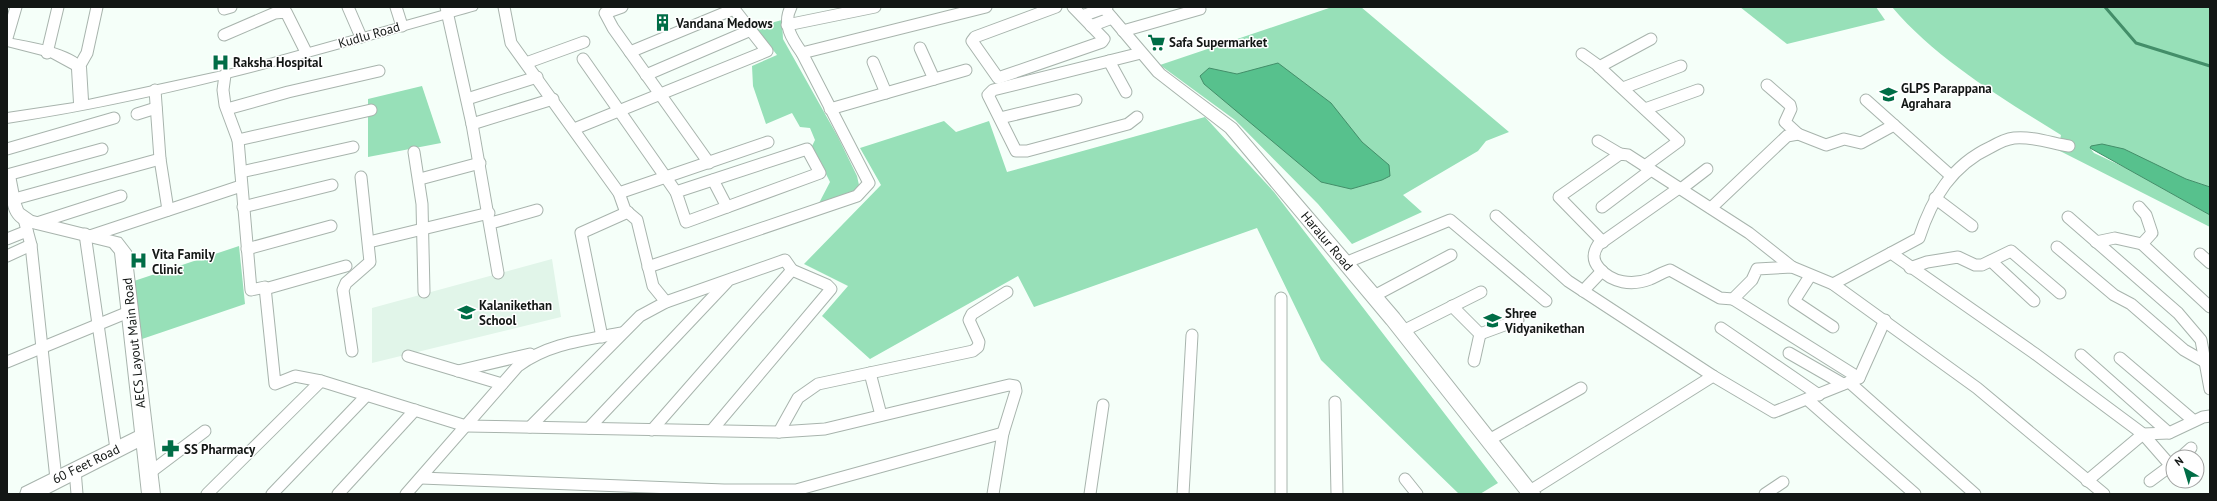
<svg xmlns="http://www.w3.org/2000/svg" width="2217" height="501" viewBox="0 0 2217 501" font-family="'PT Sans',sans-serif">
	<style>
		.built { fill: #e1f5e9 }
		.green { fill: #97e0b8 }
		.water { fill: #57c18d; stroke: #438e69 }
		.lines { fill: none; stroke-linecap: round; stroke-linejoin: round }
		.stream { stroke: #438e69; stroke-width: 3 }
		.street-casing { stroke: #a8b4ad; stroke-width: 13 }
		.secondary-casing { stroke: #a8b4ad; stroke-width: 2 }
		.street { stroke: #fff; stroke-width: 11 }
		.secondary { fill: #fff; fill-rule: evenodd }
		.labels { text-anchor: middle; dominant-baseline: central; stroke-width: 3; stroke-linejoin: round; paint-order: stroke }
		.poi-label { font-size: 13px; font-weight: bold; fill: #131715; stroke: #fff; text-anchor: start }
		.street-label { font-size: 13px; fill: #131715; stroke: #fff }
	</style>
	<rect width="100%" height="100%" fill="#f5fff9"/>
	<polygon class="built" points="552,259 561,317 372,363 372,308"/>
	<g class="green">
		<polygon points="1332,7 1361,7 1509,132 1486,141 1478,151 1403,195 1422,212 1352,244 1318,204 1235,120 1160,65"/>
		<polygon points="1740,7 1876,7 1885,20 1787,44"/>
		<path d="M1892,7h318v180l-120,-39 4,5 34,16 82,46v12l-152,-77 3,-15c-59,-37 -123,-74 -169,-128z"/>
		<polygon points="782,20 783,39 838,137 857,176 859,185 850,195 818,205 830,182 812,146 815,140 810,128 800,127 792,113 766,124 753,86 752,66 777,55 755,27"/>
		<polygon points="422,86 441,143 368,157 368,99"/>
		<polygon points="1205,117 1274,192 1498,483 1480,494 1459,494 1321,360 1257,228 1034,307 1018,276 870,359 822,316 848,286 804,264 881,185 860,148 944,121 956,132 989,121 1007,172"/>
		<polygon points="239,246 245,304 142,339 134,281"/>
	</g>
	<g class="water">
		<polygon points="1278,63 1331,103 1362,142 1389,165 1390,176 1382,180 1351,189 1321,182 1204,84 1200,76 1209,68 1237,74"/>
		<polygon points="2102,144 2124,149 2186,179 2210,187 2210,215 2090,148 2091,146"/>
	</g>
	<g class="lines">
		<polyline class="stream" points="2105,7 2136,43 2210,66"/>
		<defs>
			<g id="street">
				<polyline points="224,7 224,9 231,7"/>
				<polyline points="348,7 361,37"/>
				<polyline points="396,7 402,26"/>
				<polyline points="446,7 472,124 498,273"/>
				<polyline points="504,7 511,43 619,193 625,210 637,220 653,286 666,302"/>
				<polyline points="622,7 605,13 613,28 709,163"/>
				<polyline points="1056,7 975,37 972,41 998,78 1102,42 1104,39 1073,7"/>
				<polyline points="1082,16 1107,7"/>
				<polyline points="787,25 875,7"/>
				<polyline points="1091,26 1112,18"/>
				<polyline points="1123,31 1200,9"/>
				<polyline points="224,35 275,13 286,12 306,52"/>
				<polyline points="7,38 16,7"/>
				<polyline points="920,48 934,79"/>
				<polyline points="47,53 58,7"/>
				<polyline points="802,53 986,7"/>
				<polyline points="1582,54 1596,64 1679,141 1645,166 1749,233 1792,267"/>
				<polyline points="583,59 676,192"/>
				<polyline points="1109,61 1126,92"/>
				<polyline points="873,62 886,93"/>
				<polyline points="526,63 584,42"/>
				<polyline points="79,67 87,53 97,7"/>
				<polyline points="1599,67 1651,39"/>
				<polyline points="225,75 223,90 225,105 238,140 251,290 265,287 275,384 295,376 321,381 466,426 779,432 825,429 1009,385 1015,386 1016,391 1003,433 993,494"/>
				<polyline points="646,75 751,30"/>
				<polyline points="1767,85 1790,105 1791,109 1785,122 1798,134"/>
				<polyline points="1623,88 1681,66"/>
				<polyline points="155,90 160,159 168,210"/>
				<polyline points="467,99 537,77"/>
				<polyline points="1866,100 1950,175"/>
				<polyline points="227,109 288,92 379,71"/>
				<polyline points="830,109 966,70"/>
				<polyline points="1645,109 1698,90"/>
				<polyline points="137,114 156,108"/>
				<polyline points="1137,117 1128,124 1027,151 1016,151 988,95 993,90 1141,53"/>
				<polyline points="1000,118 1076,100"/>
				<polyline points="472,124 553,99"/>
				<polyline points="574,129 767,51 734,9 630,52"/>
				<polyline points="238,140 371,110"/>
				<polyline points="1598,141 1620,154"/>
				<polyline points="7,149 114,118"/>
				<polygon points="807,149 820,173 686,222 676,192"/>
				<polyline points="414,152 422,204 424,292"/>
				<polyline points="241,172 353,147"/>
				<polyline points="7,175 102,149"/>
				<polyline points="420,179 480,163"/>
				<polyline points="713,180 727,207"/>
				<path d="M1679,188l-81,57c-5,8 -6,15 1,23 13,15 33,18 51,11 7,-3 13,-7 20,-9l50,28 13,1"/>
				<polyline points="1681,189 1707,169"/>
				<polyline points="619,193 768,142"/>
				<polyline points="1935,198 1972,226"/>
				<polyline points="11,200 160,159"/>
				<polyline points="243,207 332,185"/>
				<polyline points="1602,207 1651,170"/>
				<polyline points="1711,208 1787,136 1798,134 1826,145 1844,139 1861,143 1894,125"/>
				<polyline points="1496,216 1568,281 1713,376"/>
				<polyline points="2068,217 2178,313 2201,340 2210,389"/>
				<polyline points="24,219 31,245 56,479"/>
				<polyline points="37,223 121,196"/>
				<polyline points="491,223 537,210"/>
				<polyline points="85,234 116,449"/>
				<polyline points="90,236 241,186"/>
				<polyline points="7,239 27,231"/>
				<polyline points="369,242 489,213"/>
				<polyline points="1603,242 1559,197 1620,154 1628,155 1645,166"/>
				<polyline points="2096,242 2115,238 2142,244 2152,233 2146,215 2139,207"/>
				<polyline points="2142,244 2210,307"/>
				<polyline points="2057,247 2114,295 2131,304 2184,350 2205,362"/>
				<polyline points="247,249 331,226"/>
				<path d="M1891,253l28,-15c13,-40 33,-73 72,-91 7,-4 15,-8 23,-9 18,-2 37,5 55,8"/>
				<polyline points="2200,254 2210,263"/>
				<polyline points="7,256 31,245"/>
				<polyline points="1991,261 2034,301"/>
				<polyline points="1345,263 1450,220 1546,301"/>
				<path d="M648,267l209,-71 12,-13 -67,-130c-10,-14 -20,-29 -11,-46"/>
				<polyline points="1910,268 1927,262 1958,257 1975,265 1982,265 2011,251 2060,293"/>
				<polyline points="1810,276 1794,301 1833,327"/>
				<polyline points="1833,284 1891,253 2034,353 2143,434 2169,433 2203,417 2210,416"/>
				<polyline points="265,289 346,266"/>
				<polyline points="1583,291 1602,271"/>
				<polyline points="1374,296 1451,255"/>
				<polyline points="1281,298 1281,494"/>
				<polyline points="1452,306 1480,334 1518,320"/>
				<polyline points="1721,328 1819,395"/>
				<polyline points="1403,331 1481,292"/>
				<polyline points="602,337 581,233 628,212"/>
				<polyline points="352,351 343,290 346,283 370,262 361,177"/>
				<polyline points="1789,353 1843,384"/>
				<polyline points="2081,355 2169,433"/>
				<polyline points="408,356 502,384"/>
				<polyline points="2120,358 2194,421"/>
				<polyline points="1474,361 1480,334"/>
				<polyline points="7,362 131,311"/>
				<polyline points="458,371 530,354"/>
				<polyline points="870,373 881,415"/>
				<polyline points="1859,378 1733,299 1752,280 1757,269 1792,267 1833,284 1977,388 2104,494"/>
				<polyline points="1849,382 1975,494"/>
				<polyline points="1808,400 1915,494"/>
				<polyline points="1335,402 1337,494"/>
				<polyline points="530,427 640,316 666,302 785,260 792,270 652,430"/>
				<polyline points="589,428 727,282"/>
				<polyline points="712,430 831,289 827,285 792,270"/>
				<polyline points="779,432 798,398 818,384 973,351 978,347 979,342 969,320 972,314 1007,292"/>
				<polyline points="1489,440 1581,388"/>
				<polyline points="2181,457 2191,448"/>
				<polyline points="75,470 77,494"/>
				<polyline points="148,474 205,431"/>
				<polyline points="421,478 724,490 796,490 1003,433"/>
				<polyline points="1405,479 1417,494"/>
				<polyline points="2087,481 2143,434 2171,466"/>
				<polyline points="2150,481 2173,464"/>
				<polyline points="1530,491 1713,376 1774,412 1859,378 1885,320"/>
				<polyline points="207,494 321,381"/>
				<polyline points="272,494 367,395"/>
				<polyline points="338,494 415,410"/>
				<path d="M406,494l112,-128c31,-23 67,-26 104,-33"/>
				<polyline points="1090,494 1103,405"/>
				<polyline points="1183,494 1192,335"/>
				<polyline points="1765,494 1783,482"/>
			</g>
			<g id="secondary">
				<path d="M456,7h22l-2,3c-155,44 -309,89 -469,113v-10l67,-10 -2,-34 -22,-12 -43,-11v-8c21,4 67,10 79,29l2,33 153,-33z"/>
				<polygon points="1096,7 1110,7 1164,70 1236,124 1399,314 1541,494 1521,494 1387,324 1226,132 1154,76"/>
				<path d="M7,170l5,1 3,4 5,26 3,8 10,7 88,22 10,13 29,243h-18l-5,-46 -90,46h-27l2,-6 113,-56 -20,-179 -5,-6 -82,-20c-26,-8 -21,-35 -21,-57z"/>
			</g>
		</defs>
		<use href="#street" class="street-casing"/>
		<use href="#secondary" class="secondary-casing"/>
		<use href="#street" class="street"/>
		<use href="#secondary" class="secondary"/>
	</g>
	<defs>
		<symbol id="building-bare" viewBox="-9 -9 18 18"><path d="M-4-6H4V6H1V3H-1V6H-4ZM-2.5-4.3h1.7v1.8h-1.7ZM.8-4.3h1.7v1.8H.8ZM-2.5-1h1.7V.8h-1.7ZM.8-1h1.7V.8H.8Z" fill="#006d46" stroke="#fff" stroke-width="2.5" paint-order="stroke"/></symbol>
		<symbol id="supermarket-bare" viewBox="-9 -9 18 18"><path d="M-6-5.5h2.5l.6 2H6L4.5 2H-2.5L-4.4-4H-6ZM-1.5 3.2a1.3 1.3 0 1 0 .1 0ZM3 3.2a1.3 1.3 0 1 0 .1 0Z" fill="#006d46" stroke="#fff" stroke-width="2.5" paint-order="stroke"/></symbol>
		<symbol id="hospital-bare" viewBox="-9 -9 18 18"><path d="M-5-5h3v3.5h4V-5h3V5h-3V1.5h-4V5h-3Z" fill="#006d46" stroke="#fff" stroke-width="2.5" paint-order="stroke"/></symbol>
		<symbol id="school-bare" viewBox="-9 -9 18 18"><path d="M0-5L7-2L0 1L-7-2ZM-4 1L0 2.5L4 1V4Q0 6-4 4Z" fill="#006d46" stroke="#fff" stroke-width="2.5" paint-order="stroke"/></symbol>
		<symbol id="pharmacy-bare" viewBox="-9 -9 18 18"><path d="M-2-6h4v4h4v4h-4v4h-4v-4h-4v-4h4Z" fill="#006d46" stroke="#fff" stroke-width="2.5" paint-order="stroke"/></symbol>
	</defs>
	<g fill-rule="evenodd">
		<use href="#building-bare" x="650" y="10" width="25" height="25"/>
		<use href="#supermarket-bare" x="1144" y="30" width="25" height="25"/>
		<use href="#hospital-bare" x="208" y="50" width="25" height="25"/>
		<use href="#school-bare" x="1876" y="82" width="25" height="25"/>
		<use href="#hospital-bare" x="126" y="248" width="25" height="25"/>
		<use href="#school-bare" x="454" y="300" width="25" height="25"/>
		<use href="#school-bare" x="1480" y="308" width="25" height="25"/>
		<use href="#pharmacy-bare" x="158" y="436" width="25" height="25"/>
	</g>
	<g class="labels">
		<g class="poi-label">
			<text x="676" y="23">Vandana Medows</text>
			<text x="1169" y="42">Safa Supermarket</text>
			<text x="233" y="62">Raksha Hospital</text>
			<text x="1901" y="88">GLPS Parappana<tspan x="1901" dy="15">Agrahara</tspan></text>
			<text x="152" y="254">Vita Family<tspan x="152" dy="15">Clinic</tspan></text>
			<text x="479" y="305">Kalanikethan<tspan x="479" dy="15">School</tspan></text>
			<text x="1505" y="313">Shree<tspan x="1505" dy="15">Vidyanikethan</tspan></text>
			<text x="184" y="449">SS Pharmacy</text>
		</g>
		<g class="street-label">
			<text transform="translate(369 35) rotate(-16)">Kudlu Road</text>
			<text transform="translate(1327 241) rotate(50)">Haralur Road</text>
			<text transform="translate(134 343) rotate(-96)">AECS Layout Main Road</text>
			<text transform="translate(86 464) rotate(-26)">60 Feet Road</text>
		</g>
	</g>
	<rect width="2217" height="501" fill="none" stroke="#131715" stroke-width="16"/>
	<g transform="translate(2185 469) rotate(322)"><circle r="19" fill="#ffffff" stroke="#a1a2a1"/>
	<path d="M0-3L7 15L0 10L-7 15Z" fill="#006d46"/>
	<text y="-6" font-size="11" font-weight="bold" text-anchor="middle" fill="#131715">N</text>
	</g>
</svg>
